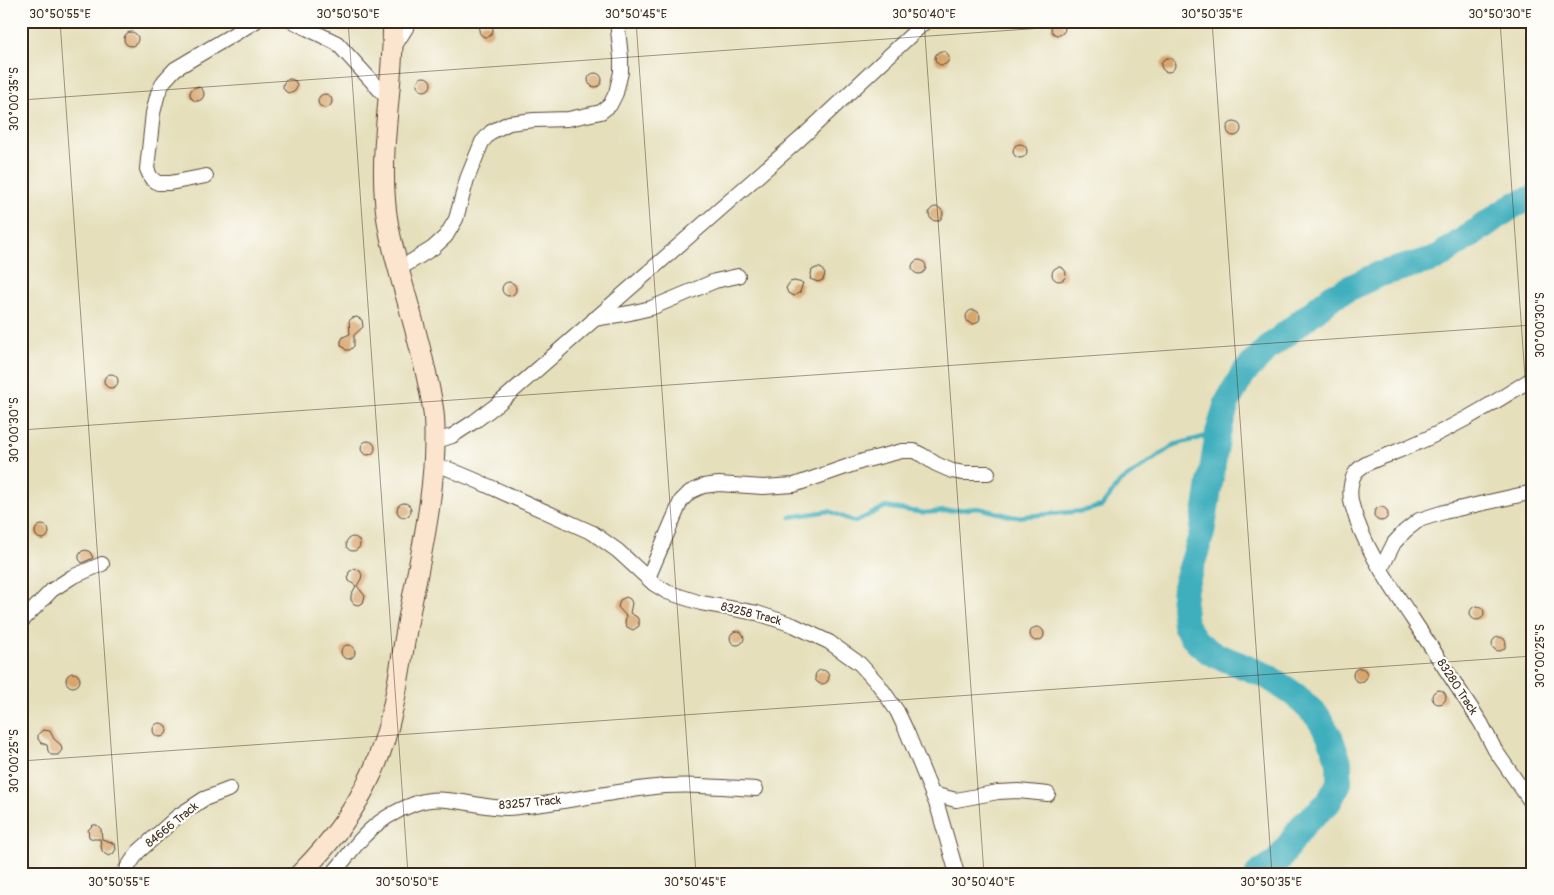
<svg xmlns="http://www.w3.org/2000/svg" width="1554" height="895" viewBox="0 0 1554 895" font-family="Pangolin,sans-serif">
	<style>
		.lines { fill: none; stroke-linecap: round; stroke-linejoin: round }
		.stream { stroke: #40afbd; stroke-width: 4.5 }
		.river { stroke: #40afbd; stroke-width: 26 }
		.building { fill: #d8a56c }
		.street-casing { stroke: #544536; stroke-width: 16 }
		.secondary-casing { stroke: #544536; stroke-width: 22 }
		.street { stroke: #fff; stroke-width: 14 }
		.secondary { stroke: #fbe5cf; stroke-width: 20 }
		.ticks { fill: none; stroke: #3b2a1e; stroke-width: 1; stroke-opacity: 0.45 }
		.labels { text-anchor: middle; dominant-baseline: central; stroke-width: 4.5; stroke-linejoin: round; paint-order: stroke }
		.street-label { font-size: 12px; fill: #3b2a1e; stroke: #fdfcf7 }
		.neatline { fill: none; stroke: #3b2a1e; stroke-width: 2 }
		.ticks-label { font-size: 12px; text-anchor: middle; fill: #3b2a1e }
	</style>
	<rect width="100%" height="100%" fill="#fdfcf7"/>
	<filter id="ink" filterUnits="userSpaceOnUse"><feTurbulence type="fractalNoise" baseFrequency=".02" numOctaves="2"/><feDisplacementMap in="SourceGraphic" scale="10" xChannelSelector="R" yChannelSelector="G"/><feConvolveMatrix kernelMatrix="1 2 1 2 8 2 1 2 1" color-interpolation-filters="sRGB"/></filter>
	<filter id="wash" filterUnits="userSpaceOnUse"><feTurbulence type="fractalNoise" baseFrequency=".0096" numOctaves="4" result="noise"/><feDisplacementMap in="SourceGraphic" scale="20" xChannelSelector="R" yChannelSelector="G"/><feGaussianBlur stdDeviation="1.12" result="paint"/><feColorMatrix in="noise" values="0 0 0 0 0 0 0 0 0 0 0 0 0 0 0 0 0 1.4 0 .05"/><feComposite in="paint" operator="in"/></filter>
	<g filter="url(#wash)">
		<rect width="100%" height="100%" fill="#e5dfbb"/>
		<g class="lines">
			<polyline class="stream" points="790,517 829,511 855,522 885,507 924,513 978,508 1015,517 1083,511 1102,506 1119,483 1174,445 1218,433"/>
			<polyline class="river" points="1258,874 1278,861 1303,825 1328,803 1339,783 1339,762 1330,737 1318,717 1295,695 1267,676 1211,653 1196,641 1185,625 1183,606 1185,587 1202,533 1218,433 1227,403 1243,374 1267,349 1333,296 1377,275 1437,258 1514,205 1533,198"/>
		</g>
		<g id="blocks">
			<g class="building">
				<circle cx="1058" cy="28" r="7"/>
				<circle cx="486" cy="30" r="7"/>
				<circle cx="131" cy="39" r="7"/>
				<circle cx="942" cy="58" r="7"/>
				<circle cx="1168" cy="65" r="7"/>
				<circle cx="595" cy="80" r="7"/>
				<circle cx="424" cy="84" r="7"/>
				<circle cx="290" cy="86" r="7"/>
				<circle cx="197" cy="94" r="7"/>
				<circle cx="325" cy="101" r="7"/>
				<circle cx="1234" cy="129" r="7"/>
				<circle cx="1020" cy="151" r="7"/>
				<circle cx="936" cy="214" r="7"/>
				<circle cx="919" cy="267" r="7"/>
				<circle cx="1059" cy="274" r="7"/>
				<polygon points="816,268 821,268 825,274 823,280 818,282 810,279 812,270"/>
				<polygon points="794,281 803,283 800,292 794,296 788,293 786,288 790,282"/>
				<circle cx="509" cy="289" r="7"/>
				<circle cx="973" cy="317" r="7"/>
				<polygon points="357,317 362,320 363,327 354,335 354,346 350,350 346,350 341,345 341,341 343,337 350,334 349,321 352,318"/>
				<circle cx="111" cy="381" r="7"/>
				<circle cx="368" cy="448" r="7"/>
				<circle cx="404" cy="510" r="7"/>
				<circle cx="1381" cy="514" r="7"/>
				<circle cx="42" cy="532" r="7"/>
				<circle cx="353" cy="544" r="7"/>
				<polygon points="86,550 90,552 93,558 82,563 79,559 79,555 82,551"/>
				<polygon points="355,568 360,571 362,575 361,579 357,586 365,596 363,603 358,605 354,604 351,600 351,595 356,586 349,581 348,576 349,572"/>
				<polygon points="626,597 630,599 632,603 630,613 637,617 639,621 639,626 633,630 627,627 625,623 626,616 618,607 620,600"/>
				<circle cx="1477" cy="613" r="7"/>
				<circle cx="1037" cy="634" r="7"/>
				<circle cx="737" cy="638" r="7"/>
				<circle cx="1499" cy="644" r="7"/>
				<circle cx="348" cy="652" r="7"/>
				<circle cx="1360" cy="675" r="7"/>
				<circle cx="822" cy="677" r="7"/>
				<circle cx="73" cy="680" r="7"/>
				<circle cx="1439" cy="697" r="7"/>
				<circle cx="160" cy="730" r="7"/>
				<polygon points="43,730 50,731 54,739 61,745 62,750 58,755 51,755 48,751 47,745 41,743 38,739 38,734"/>
				<polygon points="93,825 97,825 101,829 102,839 111,842 115,845 116,849 113,854 109,856 105,854 102,851 100,839 93,839 89,837 88,830"/>
			</g>
		</g>
	</g>
	<g filter="url(#ink)">
		<use href="#blocks" fill-opacity="0" stroke="#544536" stroke-width="1"/>
		<g class="lines">
			<defs>
				<g id="street">
					<polyline points="292,21 337,43 389,100"/>
					<polyline points="394,47 406,28 408,21"/>
					<polyline points="206,176 170,183 158,183 151,178 147,169 153,113 158,93 164,81 175,69 256,21"/>
					<polyline points="399,269 433,248 446,236 456,219 467,179 482,142 491,132 509,123 534,120 568,119 601,112 610,105 616,93 621,72 621,57 617,21"/>
					<polyline points="594,319 630,313 651,308 715,281 738,276"/>
					<path d="M1533,378c-45,29 -90,56 -140,75 -12,5 -29,9 -37,19 -6,8 -7,23 -4,33 11,41 37,78 60,113 23,35 46,70 69,105l14,27 38,55"/>
					<polyline points="434,442 452,436 475,421 498,404 799,140 926,21"/>
					<polyline points="433,465 449,469 475,480 593,533 618,551 654,584 667,592 701,603 757,613 793,625 829,642 860,664 879,685 897,711 907,732 938,808 957,874"/>
					<polyline points="1381,569 1394,543 1405,531 1419,520 1444,512 1533,492"/>
					<polyline points="648,578 681,501 690,492 703,486 719,484 763,487 794,485 863,461 902,451 914,451 922,455 936,464 952,471 964,473 988,473"/>
					<polyline points="21,622 52,590 72,577 102,564"/>
					<polyline points="933,794 956,800 998,792 1018,791 1048,794"/>
					<polyline points="123,874 138,852 178,816 204,799 230,789"/>
					<path d="M332,874c12,-12 20,-26 32,-38 13,-14 31,-25 50,-32 30,-12 63,4 94,4 16,-1 33,-4 49,-6 30,-5 60,-10 90,-14 36,-5 73,-1 109,1"/>
				</g>
				<path id="secondary" d="M300,874c29,-29 55,-63 72,-101 22,-48 27,-101 36,-152 13,-67 30,-136 26,-204 -1,-14 -5,-29 -8,-44 -7,-30 -15,-60 -24,-91 -7,-27 -15,-53 -17,-82 -5,-60 9,-119 8,-179"/>
			</defs>
			<use href="#street" class="street-casing"/>
			<use href="#secondary" class="secondary-casing"/>
			<use href="#street" class="street"/>
			<use href="#secondary" class="secondary"/>
		</g>
	</g>
	<path class="ticks" d="M60,21l60,853M348,21l60,853M636,21l60,853M924,21l60,853M1212,21l60,853M1500,21l33,470M21,100l1121,-79M21,430l1512,-105M21,761l1512,-105"/>
	<g class="labels">
		<g class="street-label">
			<text transform="translate(751 614) rotate(14)">83258 Track</text>
			<text transform="translate(1457 687) rotate(57)">83280 Track</text>
			<text transform="translate(530 803) rotate(-5)">83257 Track</text>
			<text transform="translate(172 825) rotate(-39)">84666 Track</text>
		</g>
	</g>
	<rect width="1554" height="895" fill="none" stroke="#fdfcf7" stroke-width="55"/>
	<rect x="28" y="28" width="1498" height="840" class="neatline"/>
	<g class="ticks-label">
		<text x="60" y="18">30°50'55"E</text>
		<text x="348" y="18">30°50'50"E</text>
		<text x="636" y="18">30°50'45"E</text>
		<text x="924" y="18">30°50'40"E</text>
		<text x="1212" y="18">30°50'35"E</text>
		<text x="1500" y="18">30°50'30"E</text>
		<text transform="translate(14 99) rotate(-90)" y="4">30°00'35"S</text>
		<text transform="translate(1540 325) rotate(-90)" y="4">30°00'30"S</text>
		<text transform="translate(14 430) rotate(-90)" y="4">30°00'30"S</text>
		<text transform="translate(1540 656) rotate(-90)" y="4">30°00'25"S</text>
		<text transform="translate(14 761) rotate(-90)" y="4">30°00'25"S</text>
		<text x="119" y="886">30°50'55"E</text>
		<text x="407" y="886">30°50'50"E</text>
		<text x="695" y="886">30°50'45"E</text>
		<text x="983" y="886">30°50'40"E</text>
		<text x="1271" y="886">30°50'35"E</text>
	</g>
</svg>
